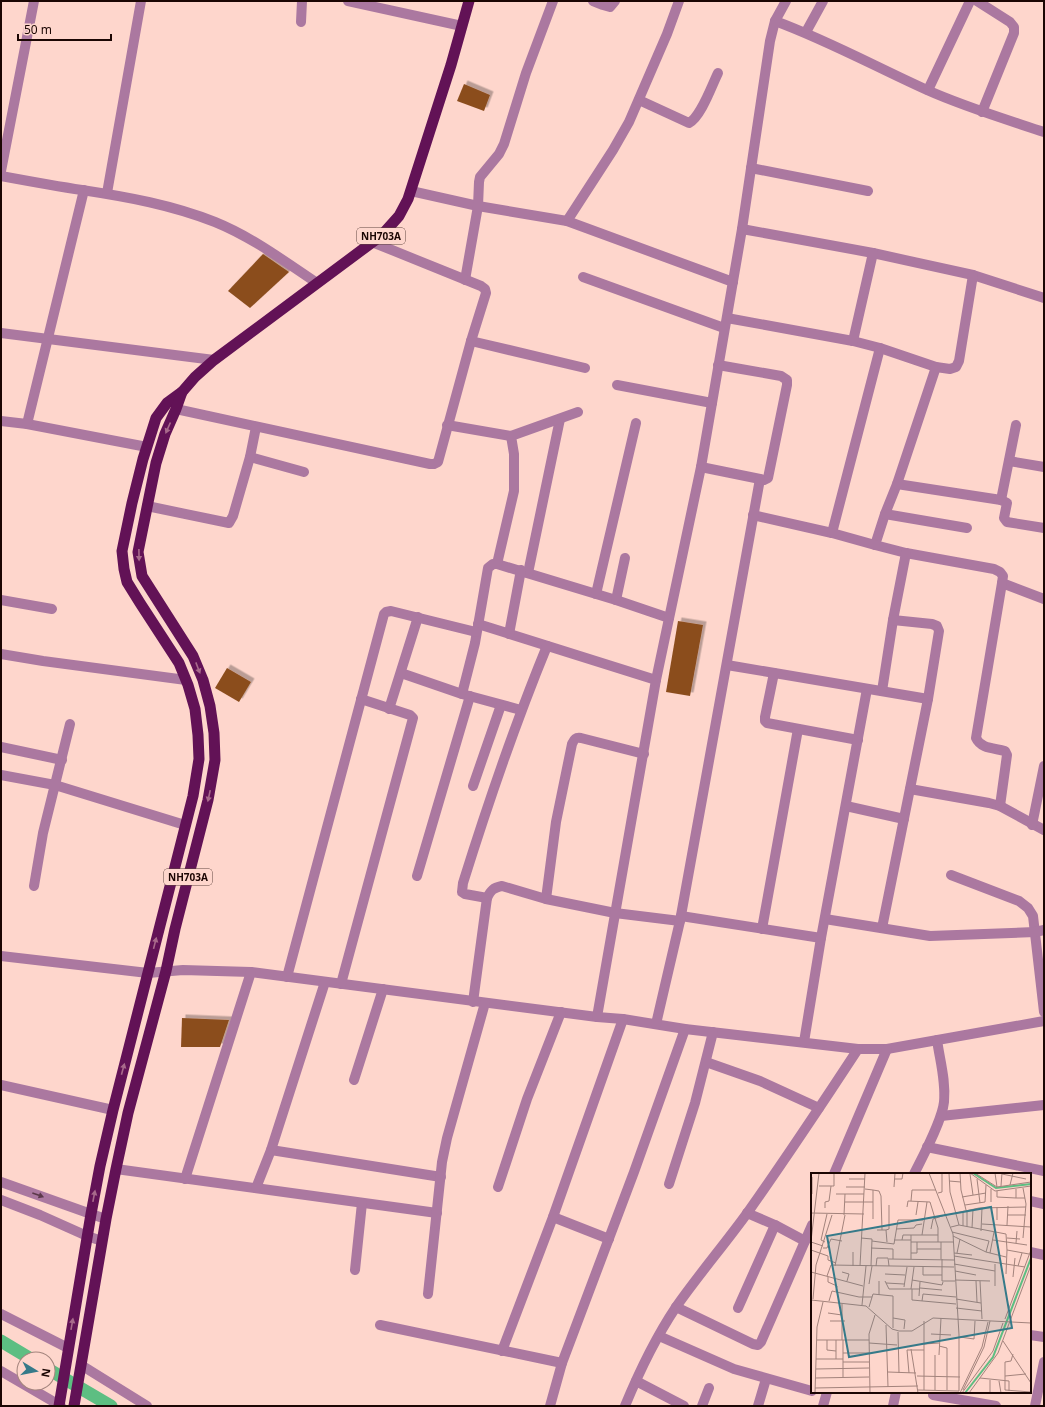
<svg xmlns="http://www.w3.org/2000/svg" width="1045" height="1407" viewBox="0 0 1045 1407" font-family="'Noto Sans',sans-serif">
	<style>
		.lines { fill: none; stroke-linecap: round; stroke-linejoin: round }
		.canal { stroke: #5dbe82; stroke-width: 13 }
		.building { fill: #8b4e1f; filter: url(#shadow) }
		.minor { stroke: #ab78a0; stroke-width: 10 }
		.tertiary { stroke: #ab78a0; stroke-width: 10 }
		.trunk { stroke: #621256; stroke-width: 11 }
		.oneway { fill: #a86a8b }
		.oneway2 { fill: #5c394a }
		.labels { text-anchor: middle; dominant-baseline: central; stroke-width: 4; stroke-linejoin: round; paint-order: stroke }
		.shield { fill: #fed6cc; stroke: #5f443f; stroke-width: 1 }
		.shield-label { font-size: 10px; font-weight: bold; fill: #1b0603 }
		.inset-river { fill: none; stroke: #5dbe82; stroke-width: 2 }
		.inset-road { fill: none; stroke: #a3837c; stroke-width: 1 }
		.view { fill: #367a89; fill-opacity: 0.15; stroke: #367a89; stroke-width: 2 }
		.inset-edge { fill: none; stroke: #1b0603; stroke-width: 2 }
	</style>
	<defs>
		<filter id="shadow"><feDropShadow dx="3.5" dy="-3.5" stdDeviation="0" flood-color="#0004"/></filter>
	</defs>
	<rect width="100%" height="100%" fill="#fed6cc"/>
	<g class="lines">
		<g class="canal">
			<polyline points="1,1341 31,1359"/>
			<polyline points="48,1369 111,1406"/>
		</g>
	</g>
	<g class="building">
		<polygon points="464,84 490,95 484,111 457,101"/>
		<polygon points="263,254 289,272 250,308 228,291"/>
		<polygon points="678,621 703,625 690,696 666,692"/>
		<polygon points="227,668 251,682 239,702 215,688"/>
		<polygon points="182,1018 229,1020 220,1047 181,1047"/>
	</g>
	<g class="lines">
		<g class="minor">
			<polyline points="348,1 462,26"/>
			<polyline points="593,1 603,5 610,7 615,1"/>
			<polyline points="977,1 1010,22 1014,27 1014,33 982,112"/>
			<path d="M775,21c52,19 101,46 152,69 38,17 78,29 117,42"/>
			<polyline points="301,22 302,1"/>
			<polyline points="806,32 823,1"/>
			<polyline points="928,90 970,1"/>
			<path d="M639,100l50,23c12,-6 23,-38 29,-50"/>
			<polyline points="751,168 868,191"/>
			<polyline points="1,171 34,1"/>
			<path d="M1,176c27,5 54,10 81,14 46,7 90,15 133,32 37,15 69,39 102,61"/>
			<polyline points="411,191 478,206 567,221 733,282"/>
			<polyline points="107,193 141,1"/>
			<polyline points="567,221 613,150 629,122 667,34 679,1"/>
			<polyline points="742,229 873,253 973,275 1044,298"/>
			<polyline points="583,277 724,328"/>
			<polyline points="465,280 478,206 479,182 480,177 499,154 504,144 526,73 553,1"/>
			<polyline points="727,318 853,341 880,348 936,367 950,369 956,367 959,361 973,275"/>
			<polyline points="1,333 214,360"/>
			<polyline points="471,341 585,368"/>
			<polyline points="853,341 873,253"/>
			<polyline points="936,367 897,484 885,514 875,545 906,553 994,569 1000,572 1003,576 1002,583 1044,599"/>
			<polyline points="617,385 712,403"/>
			<polyline points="176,409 430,464 434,464 438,462 471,341 486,293 485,289 481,286 372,242"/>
			<polyline points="1,421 27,424 147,447"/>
			<polyline points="27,424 84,190"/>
			<polyline points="447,425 511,436"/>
			<polyline points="250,457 304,472"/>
			<polyline points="1009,461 1044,467"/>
			<polyline points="701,467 760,479 764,480 768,478 787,385 787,380 781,376 718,365"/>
			<polyline points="897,484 1001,500 1016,425"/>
			<polyline points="1001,500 1007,503 1004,518 1007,522 1044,528"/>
			<polyline points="147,506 229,523 233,516 250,457 256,427"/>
			<polyline points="885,514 967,528"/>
			<polyline points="753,515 832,533 880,348"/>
			<polyline points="832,533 875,545"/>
			<polyline points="497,564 616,600 669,618"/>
			<polyline points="528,573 560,419"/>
			<polyline points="596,594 636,423"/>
			<polyline points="1,600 52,609"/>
			<polyline points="616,600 625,558"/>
			<polyline points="478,624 656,680"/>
			<polyline points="509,634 521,570"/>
			<polyline points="1,654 43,661 186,680"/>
			<polyline points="727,665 928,699"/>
			<polyline points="401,673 462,694 521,710"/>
			<polyline points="774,673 765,717 765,721 767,723 858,740"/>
			<polyline points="882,691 893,620 906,553"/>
			<polyline points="462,694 475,643 488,568 493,564 497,564 514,491 514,454 511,436 578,412"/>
			<polyline points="389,709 418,617"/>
			<polyline points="1,747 62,760"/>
			<polyline points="1,775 55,785 185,825"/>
			<polyline points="473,786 501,705"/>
			<polyline points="910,789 989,803 1000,806 1044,830"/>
			<polyline points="846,806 904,819"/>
			<path d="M1000,806l7,-51 -2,-4c-11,-3 -24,-2 -29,-13l26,-155"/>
			<polyline points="1032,825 1044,766"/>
			<polyline points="951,875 1019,901 1028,908 1033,916 1044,1012"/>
			<polyline points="417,876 470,696"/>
			<polyline points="34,886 43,833 70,724"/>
			<path d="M487,898l-22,-4 -3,-2 1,-9c25,-80 52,-159 84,-237"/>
			<path d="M546,899l10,-77 16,-78c2,-4 3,-7 9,-6l63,16"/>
			<polyline points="681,916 821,938"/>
			<polyline points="825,919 930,936 1035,932 1044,930"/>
			<polyline points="882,928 928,699 939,631 937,626 932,624 893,620"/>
			<polyline points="762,929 798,729"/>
			<polyline points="1,956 148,973 183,970 251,972 597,1017 623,1019 685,1029 858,1049 887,1049 1044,1021"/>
			<polyline points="287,977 384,614 386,612 391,611 476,632"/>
			<polyline points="341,984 413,718 410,715 361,699"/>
			<path d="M473,1002l14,-104c4,-8 6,-10 15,-12l44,13 69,14 65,8"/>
			<polyline points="597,1017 656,680 701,467 742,229 770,41 775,21 786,1"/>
			<polyline points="656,1024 680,921 760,479"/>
			<polyline points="804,1042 821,938 867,689"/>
			<polyline points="706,1062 760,1081 819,1108"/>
			<polyline points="354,1080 383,989"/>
			<polyline points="1,1085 113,1110"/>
			<polyline points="941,1116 1044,1105"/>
			<polyline points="927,1147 1044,1171"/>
			<polyline points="271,1150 441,1177"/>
			<polyline points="116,1169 437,1213"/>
			<polyline points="834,1174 887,1049"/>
			<path d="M914,1174c9,-18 28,-53 30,-72 2,-21 -4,-41 -7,-62"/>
			<polyline points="185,1179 251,972"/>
			<polyline points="669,1184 695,1103 713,1032"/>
			<polyline points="498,1187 527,1099 561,1012"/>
			<polyline points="256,1188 271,1150 325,982"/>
			<polyline points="1030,1201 1044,1204"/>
			<polyline points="747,1213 775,1225 805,1241"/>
			<polyline points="553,1217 609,1239"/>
			<polyline points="1030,1252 1044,1255"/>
			<polyline points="355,1270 362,1203"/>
			<polyline points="428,1294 442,1162 447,1138 485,1003"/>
			<polyline points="676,1307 753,1344 758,1345 761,1342 812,1225"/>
			<polyline points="738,1308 775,1225"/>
			<polyline points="1,1314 68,1348"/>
			<polyline points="380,1325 562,1363"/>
			<polyline points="1030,1335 1044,1337"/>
			<polyline points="659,1336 734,1369 812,1391"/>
			<polyline points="502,1351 553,1217 623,1019"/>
			<polyline points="81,1365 147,1406"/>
			<polyline points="636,1381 684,1406"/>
			<polyline points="933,1395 996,1406"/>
			<polyline points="550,1406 562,1363 634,1172 685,1029"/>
			<path d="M625,1406c14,-34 31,-69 51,-99 23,-33 49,-63 72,-95 38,-54 74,-108 110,-163"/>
			<polyline points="702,1406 709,1388"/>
			<polyline points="758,1406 766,1379"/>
			<polyline points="823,1406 827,1392"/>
			<polyline points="893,1406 896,1392"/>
			<polyline points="1035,1406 1044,1362"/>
		</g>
		<g class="tertiary">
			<polyline points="1,1182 91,1214 106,1219"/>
			<polyline points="1,1200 40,1215 87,1236 102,1241"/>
			<polyline points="1,1371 61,1406"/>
		</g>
		<g class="trunk">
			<polyline points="59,1406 91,1214 100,1166 113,1110 193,796 199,759 198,735 195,709 188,685 179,663 140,603 127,582 124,569 122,551 132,503 143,459 156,418 167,403 182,392 195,377 214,360 382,235 399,216 408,199 451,65 469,1"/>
			<polyline points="74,1406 106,1219 116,1169 128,1113 166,971 175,929 208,800 215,760 214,733 210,706 203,680 193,656 142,576 138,552 156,463 165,434 176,409 182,392"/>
		</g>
	</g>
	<defs><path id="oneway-solid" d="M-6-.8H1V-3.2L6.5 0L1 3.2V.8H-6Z"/></defs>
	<g class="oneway">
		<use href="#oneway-solid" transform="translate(168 428) rotate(114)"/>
		<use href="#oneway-solid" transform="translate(139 555) rotate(89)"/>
		<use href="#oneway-solid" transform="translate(198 668) rotate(69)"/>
		<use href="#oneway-solid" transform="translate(209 796) rotate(102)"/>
		<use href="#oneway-solid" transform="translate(155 943) rotate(-76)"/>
		<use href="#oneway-solid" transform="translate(123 1069) rotate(-75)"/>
		<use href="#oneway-solid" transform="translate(94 1196) rotate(-79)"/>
		<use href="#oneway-solid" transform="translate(72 1324) rotate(-80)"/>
	</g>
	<use class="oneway2" href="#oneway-solid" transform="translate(38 1195) rotate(20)"/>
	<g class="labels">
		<g class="shield">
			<rect x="357" y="228" width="48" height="16" rx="3"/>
			<rect x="164" y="869" width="48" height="16" rx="3"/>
		</g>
		<g class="shield-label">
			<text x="381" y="236">NH703A</text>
			<text x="188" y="877">NH703A</text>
		</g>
	</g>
	<g transform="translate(811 1173)">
		<rect width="220" height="220" fill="#fed6cc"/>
		<path class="inset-river" d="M162,0l23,15 35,-4M154,220l28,-36 38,-99"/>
		<path class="inset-road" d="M118,0l24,61 6,101v56M138,0l1,19 9,33M149,0l1,17 5,20M159,0l25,18 36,-5M164,0l22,14 34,-5M184,0l2,14M159,1l3,21M191,1l24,5M1,4v17M38,6h16M84,6h7l1,-6M166,6l3,24M138,8l12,1M199,12l3,-12M8,13h15v-13M190,13l1,-13M35,14h19M83,14l1,-14M54,16l8,1v29M205,16v9h9M62,17l6,1 2,5 1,34M186,18v6l19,1M127,20l4,-1v-18M25,21h28M151,24l24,-4M100,28l1,-11h24M34,29h28M180,29v-13M154,32l20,-3 1,-17M96,34l1,-6 22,1 8,26v14M186,34v13M14,35v-6l4,-1 2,-15M0,40l53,1M145,40l23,-5 47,-1M33,42l1,-21M105,42l2,-13M197,42h18M171,51l49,3M196,52l1,-19M152,53v-15M140,54l8,-2 47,9 1,16 22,4M156,54v-17M161,55l1,-19M85,56l18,-1 2,-3 6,-1M120,56l2,-10 12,-4M66,57h9l1,12M75,57l3,-1v-24M170,58l1,-23M141,59l37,9 -3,11M100,62v24M111,62l5,-33M142,63l33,16 20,5M50,65l11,1 -1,27M196,65l13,1M212,65l3,-34 -3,-16M83,67h17M91,67l1,-5h35M182,67l34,5M0,68l8,-68M61,68l22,3 4,-24h25M0,69l12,4M14,69l-4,-2 6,-26M100,69h42M130,69v17M205,70l1,-12M12,75h4l4,-9 11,2M60,75l22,1v10M106,76h24M0,77l17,6v4l8,3M100,80h6v-11M143,80l18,2M146,80l3,-14M179,80l4,-21M143,83l71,11M78,86l65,1M131,86v22h13M143,91l41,7M24,93l10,-51M42,93v-14M49,93l5,-93M65,93l1,-8h11l1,8M207,93l4,-13M112,94v8h19M144,98l21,4M0,99l52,14M31,99l7,2 -2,7M74,101l20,1M195,101l1,-24M16,103l4,-11 123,2M17,104v5l9,4 -1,5M202,104l2,-19M101,107l30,5 1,-3M144,107l35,1M74,108l4,8h31M165,108l1,21M169,108l2,38M75,110l18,1M58,111l3,-18M184,113v-22M93,114l3,-20M109,115l22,2M100,116l3,-22M101,116v11l44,4M68,122v-14M108,123l1,-14M2,126l3,-34 16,-50M145,126l25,4M0,127l55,6 26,23 7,2h13l21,-13 98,5M18,128l3,-10 27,6h13M111,128l1,-7 33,3M51,132l4,-39M58,134l4,-13 20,2v32M145,135l26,3M17,140l14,2M82,145l12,2 -1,9M194,146l26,-69M19,148h15M113,148v69M75,152l2,62M87,159l1,41M120,161l20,1M149,164l14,2 1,-18M6,167h52M16,167v10l9,1M31,167v-36M32,167v37M192,168l28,42M58,170l28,2M113,171l15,-1M128,173l8,2v42M100,176l7,44M32,180h26M202,181l-2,7 -6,1v28l26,2M124,182v35M128,182l2,-37M5,186h27M25,186v-19M32,189h26M5,196l53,-1M77,199l28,1M98,200l-2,-23h17M106,203l43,1M194,203l21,-2M4,205l54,-1M169,205l29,3v10M188,208l2,12M4,215l103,-2M107,217l41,1M152,217l21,-43 6,-26M4,220l2,-66 6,-25M59,220l-1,-59 6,-19M149,220l22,-46 6,-25M151,220l31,-42 10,-28M158,220l29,-40 33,-88M179,220v-13"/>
		<path class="view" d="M180,34l21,121 -163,29 -22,-121z"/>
		<rect width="220" height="220" class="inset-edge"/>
	</g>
	<rect width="1045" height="1407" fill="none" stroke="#1b0603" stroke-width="4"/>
	<g transform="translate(36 1371) rotate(100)"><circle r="19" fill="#fed6cc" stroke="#a3837c"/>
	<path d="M0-3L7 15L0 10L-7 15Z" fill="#367a89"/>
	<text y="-6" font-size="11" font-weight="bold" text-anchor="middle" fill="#1b0603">N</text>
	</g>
	<path d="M18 34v6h93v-6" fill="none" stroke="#1b0603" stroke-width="2"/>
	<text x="24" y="34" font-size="12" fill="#1b0603" stroke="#fed6cc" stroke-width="3" paint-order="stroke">50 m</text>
</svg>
